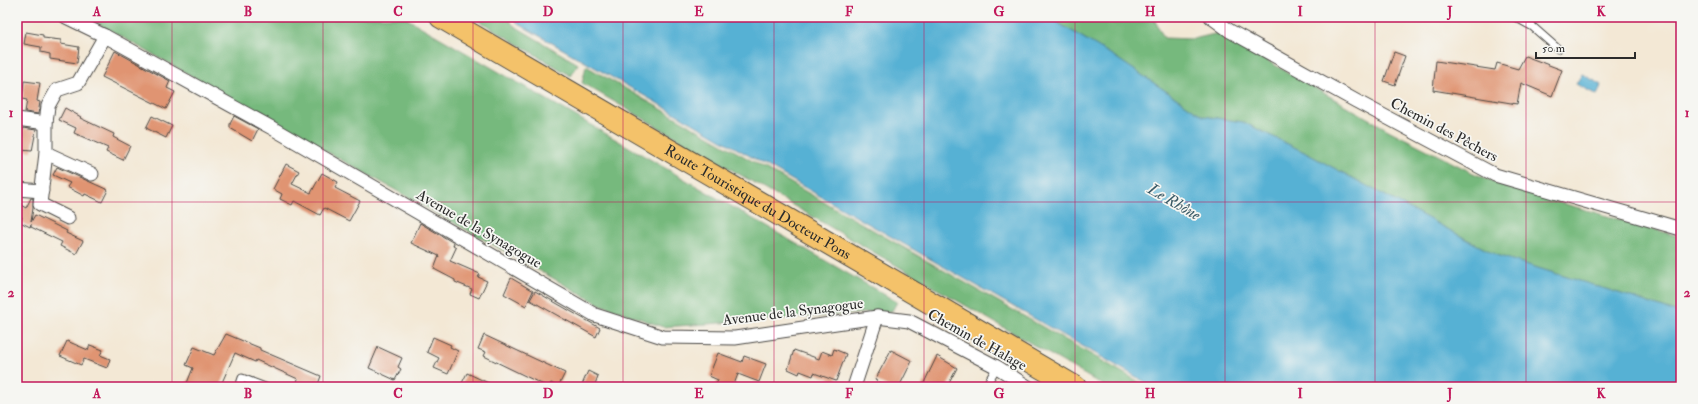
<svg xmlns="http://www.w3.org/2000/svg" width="1698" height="404" viewBox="0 0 1698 404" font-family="'IM FELL Double Pica',serif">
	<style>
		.forest { fill: #76b97d; stroke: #507254 }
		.water { fill: #56b1d4; stroke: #406e80 }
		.building { fill: #e09472 }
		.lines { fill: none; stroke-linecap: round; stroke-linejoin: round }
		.service-casing { stroke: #494744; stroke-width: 9 }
		.minor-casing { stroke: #494744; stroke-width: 15 }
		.trunk-casing { stroke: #494744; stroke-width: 24 }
		.service { stroke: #fff; stroke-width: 7 }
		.minor { stroke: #fff; stroke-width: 13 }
		.trunk { stroke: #f4c26a; stroke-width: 22 }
		.grid { fill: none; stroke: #c2185b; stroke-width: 1; stroke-opacity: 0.55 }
		.labels { text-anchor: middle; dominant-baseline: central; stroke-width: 3.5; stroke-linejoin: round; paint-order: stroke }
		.street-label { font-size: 15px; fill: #2b2b2b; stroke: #f6f6f2 }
		.water-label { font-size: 16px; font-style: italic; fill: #3a5a66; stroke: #f6f6f2 }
		.neatline { fill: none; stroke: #c2185b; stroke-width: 1.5 }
		.grid-label { font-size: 13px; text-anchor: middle; font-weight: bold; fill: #c2185b }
	</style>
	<rect width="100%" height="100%" fill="#f6f6f2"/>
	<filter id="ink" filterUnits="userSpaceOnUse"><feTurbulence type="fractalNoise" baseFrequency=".025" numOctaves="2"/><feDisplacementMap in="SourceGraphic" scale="8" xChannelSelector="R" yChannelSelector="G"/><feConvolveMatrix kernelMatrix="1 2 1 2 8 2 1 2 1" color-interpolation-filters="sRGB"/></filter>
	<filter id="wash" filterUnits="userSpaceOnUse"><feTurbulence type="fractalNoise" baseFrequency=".012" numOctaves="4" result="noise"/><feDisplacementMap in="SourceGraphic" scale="16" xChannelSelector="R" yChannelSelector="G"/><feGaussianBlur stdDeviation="0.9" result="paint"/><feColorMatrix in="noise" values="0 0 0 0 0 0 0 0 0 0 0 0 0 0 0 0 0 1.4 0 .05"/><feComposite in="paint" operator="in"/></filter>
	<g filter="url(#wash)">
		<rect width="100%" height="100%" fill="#f3e8d5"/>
		<g class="forest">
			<polygon points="86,17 404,17 897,302 892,311 663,327 599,304"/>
			<polygon points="473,17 507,17 513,25 578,64 571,76"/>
			<polygon points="1048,17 1153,17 1164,38 1193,39 1219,33 1390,131 1473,173 1509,188 1681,237 1681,314 1628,296 1496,255 1304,152 1243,122 1203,116 1112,55"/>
			<polygon points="586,66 1148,387 1106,387 582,83"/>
		</g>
		<g class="water">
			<polygon points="512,17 1048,17 1112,55 1203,116 1243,122 1304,152 1496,255 1628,296 1681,314 1681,387 1154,387 517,23"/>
			<polygon points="1582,74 1602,85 1597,95 1576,84"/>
		</g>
		<g id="blocks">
			<g class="building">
				<polygon points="26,32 43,35 43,38 61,40 61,44 79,47 77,63 50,59 50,54 41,52 41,47 24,44"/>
				<polygon points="115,51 170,81 167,88 175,92 166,109 102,77"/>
				<polygon points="1394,52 1405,56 1395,85 1384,81"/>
				<polygon points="1525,56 1562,70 1552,96 1521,83 1517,104 1433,90 1436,61 1495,70 1497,63 1518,69"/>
				<polygon points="24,81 40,83 37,101 40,102 38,114 25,112 27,100 22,99"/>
				<polygon points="65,108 81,117 80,118 114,134 113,137 130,146 123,160 106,152 108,148 74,133 76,128 59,120"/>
				<polygon points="152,116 172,126 166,138 146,128"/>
				<polygon points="234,116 258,129 252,141 230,128 230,124"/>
				<polygon points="23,128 36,130 32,151 20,150"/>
				<polygon points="286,164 299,171 292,184 311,193 322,173 338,182 335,188 360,201 349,221 324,208 320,215 294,201 292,205 280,199 282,194 273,189"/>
				<polygon points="57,167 108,190 102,202 85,194 84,196 67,187 70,183 53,175"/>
				<polygon points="31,198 33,198 33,208 31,222 35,215 67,231 66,233 83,241 76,254 60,246 62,242 31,227 31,224 30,227 20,222 22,217 17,215 17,203 26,208"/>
				<polygon points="420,223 454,243 453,246 456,248 450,261 480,274 478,277 487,281 479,298 470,294 472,289 455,282 455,280 434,269 439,256 411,243"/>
				<polygon points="511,278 533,291 526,306 504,294"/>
				<polygon points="535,291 600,328 596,337 530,300"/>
				<polygon points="226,334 260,348 260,350 321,376 317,387 295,387 298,379 256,360 255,362 235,353 220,387 196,387 187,383 193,368 186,365 194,347 214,355"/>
				<polygon points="484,335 565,373 558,387 551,383 548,387 484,356 486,352 478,349"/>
				<polygon points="433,337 451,345 450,347 458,351 448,374 434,368 439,358 427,352"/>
				<polygon points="67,341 88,350 90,345 103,350 100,355 110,359 107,368 84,359 81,365 60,356"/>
				<polygon points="378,347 402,358 398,367 401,369 395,380 369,368"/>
				<polygon points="834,349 846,354 836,381 814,373 813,376 800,371 799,374 788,369 794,350 819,359 822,351 832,355"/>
				<polygon points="891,350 912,361 899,387 889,387 875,380"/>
				<polygon points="718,353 742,362 744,356 766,364 759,382 738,374 733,387 715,387 718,380 709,376"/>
				<polygon points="937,356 957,368 947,387 922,387"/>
				<polygon points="588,371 598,376 594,387 581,387"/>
				<polygon points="467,373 497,387 460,387"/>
			</g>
		</g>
	</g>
	<g filter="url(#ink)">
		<use href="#blocks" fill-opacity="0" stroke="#494744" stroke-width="1"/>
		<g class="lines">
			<defs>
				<g id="service">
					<polyline points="1515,17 1533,27 1558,49"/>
					<polyline points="239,387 242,378 265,387"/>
					<polyline points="985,387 997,367"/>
				</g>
				<g id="minor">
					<polyline points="66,17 105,36 272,128 595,315 663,337 735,338 877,317 909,321 997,367 1028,387"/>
					<polyline points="1211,17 1230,31 1356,101 1495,175 1681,229"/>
					<polyline points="17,119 46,123"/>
					<polyline points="46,153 92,174"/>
					<polyline points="17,189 42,191"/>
					<polyline points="68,218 40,204 46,153 46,123 48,106 57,90 78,83 105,36"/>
					<polyline points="854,387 877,317"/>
				</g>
				<g id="trunk">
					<path id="s1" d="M441,17l634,370"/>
				</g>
			</defs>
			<use href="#service" class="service-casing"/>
			<use href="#minor" class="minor-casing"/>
			<use href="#trunk" class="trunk-casing"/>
			<use href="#service" class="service"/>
			<use href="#minor" class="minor"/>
			<use href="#trunk" class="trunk"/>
		</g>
	</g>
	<path class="grid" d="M172,17v370M323,17v370M473,17v370M623,17v370M774,17v370M924,17v370M1075,17v370M1225,17v370M1375,17v370M1526,17v370M17,202h1664"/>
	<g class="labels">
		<g class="street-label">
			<text transform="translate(1444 130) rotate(28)">Chemin des Pêchers</text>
			<text stroke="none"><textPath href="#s1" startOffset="367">Route Touristique du Docteur Pons</textPath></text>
			<text transform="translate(479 229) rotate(30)">Avenue de la Synagogue</text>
			<text transform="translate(793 312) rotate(-7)">Avenue de la Synagogue</text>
			<text transform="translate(977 340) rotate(29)">Chemin de Halage</text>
		</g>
		<g class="water-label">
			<text transform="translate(1174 202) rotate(30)">Le Rhône</text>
		</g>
	</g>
	<rect width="1698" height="404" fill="none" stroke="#f6f6f2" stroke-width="44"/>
	<path d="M1536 52v6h99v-6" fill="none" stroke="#2b2b2b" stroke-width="2"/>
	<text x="1542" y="52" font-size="12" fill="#2b2b2b" stroke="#f6f6f2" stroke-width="3" paint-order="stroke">50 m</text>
	<rect x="22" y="22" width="1654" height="360" class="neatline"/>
	<g class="grid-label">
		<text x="97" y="16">A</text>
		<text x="248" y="16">B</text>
		<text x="398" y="16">C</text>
		<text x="548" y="16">D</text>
		<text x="699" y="16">E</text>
		<text x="849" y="16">F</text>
		<text x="999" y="16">G</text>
		<text x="1150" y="16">H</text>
		<text x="1300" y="16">I</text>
		<text x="1450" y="16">J</text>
		<text x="1601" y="16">K</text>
		<text x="11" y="117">1</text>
		<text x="1687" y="117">1</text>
		<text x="11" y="297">2</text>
		<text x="1687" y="297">2</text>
		<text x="97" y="398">A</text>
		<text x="248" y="398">B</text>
		<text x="398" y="398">C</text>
		<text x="548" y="398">D</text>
		<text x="699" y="398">E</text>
		<text x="849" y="398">F</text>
		<text x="999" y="398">G</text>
		<text x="1150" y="398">H</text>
		<text x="1300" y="398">I</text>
		<text x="1450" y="398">J</text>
		<text x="1601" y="398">K</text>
	</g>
</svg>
